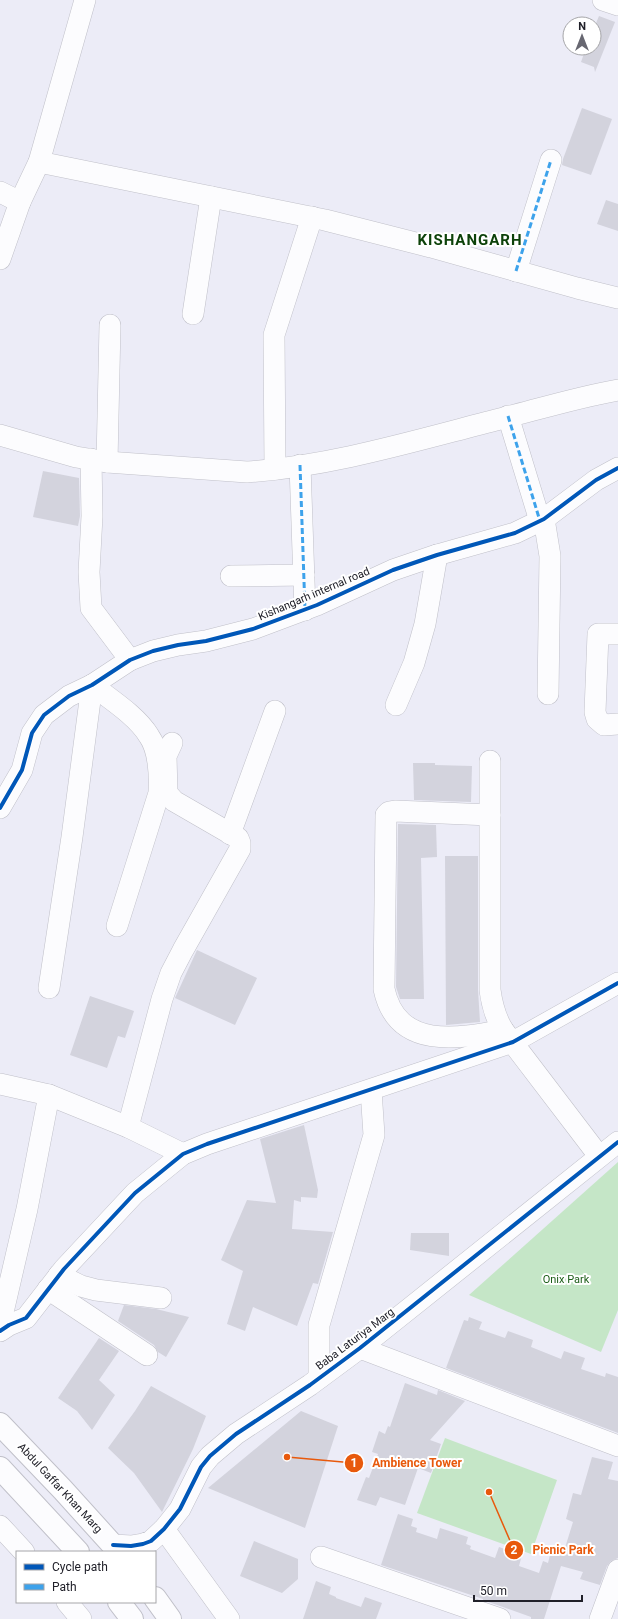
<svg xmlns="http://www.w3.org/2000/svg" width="618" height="1619" viewBox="0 0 618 1619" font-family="Roboto,sans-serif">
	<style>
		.green { fill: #c5e6c7 }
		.building { fill: #d3d3dd }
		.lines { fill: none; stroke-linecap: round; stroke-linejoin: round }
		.minor-casing { stroke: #c0c0c9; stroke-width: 22 }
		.major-casing { stroke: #c0c0c9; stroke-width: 24 }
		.minor { stroke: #fcfcfe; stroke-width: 21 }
		.major { stroke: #fcfcfe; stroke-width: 22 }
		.quiet { stroke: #3da2eb; stroke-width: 3; stroke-dasharray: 6 3; stroke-linecap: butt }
		.cycleway-casing { stroke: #fff; stroke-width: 6 }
		.cycleway { stroke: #0057b8; stroke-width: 4 }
		.labels { text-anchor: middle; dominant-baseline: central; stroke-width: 4; stroke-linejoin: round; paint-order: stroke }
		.street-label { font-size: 11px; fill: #202029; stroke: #fff }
		.park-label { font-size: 11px; fill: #1c5e18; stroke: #fff }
		.district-label { font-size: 15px; font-weight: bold; letter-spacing: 1px; fill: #0d420a; stroke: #fff }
		.leader { fill: none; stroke: #e8590c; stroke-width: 1.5 }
		.callout-dot { fill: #e8590c; stroke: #fff; stroke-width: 1.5 }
		.mark-label { font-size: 12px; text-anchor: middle; font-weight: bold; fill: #fff }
		.callout-label { font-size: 12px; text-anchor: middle; font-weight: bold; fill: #e8590c; stroke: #fff; stroke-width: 4; stroke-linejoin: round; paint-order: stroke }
	</style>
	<rect width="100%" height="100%" fill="#ececf7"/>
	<g class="green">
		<polygon points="618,1162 618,1310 601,1352 469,1295"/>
		<polygon points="445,1438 557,1480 531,1554 417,1513"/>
	</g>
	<g class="building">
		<polygon points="599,16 615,22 595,72 594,67 581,62 586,48 594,48 594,28"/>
		<polygon points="582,108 612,119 591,175 562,165 563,159"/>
		<polygon points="606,200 618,204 618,231 597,224"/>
		<polygon points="43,471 79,478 80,516 78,526 33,517"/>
		<polygon points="413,763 435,763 435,765 472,766 471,802 414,800"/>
		<polygon points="398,824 436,825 437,857 421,858 424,999 400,999 396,987"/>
		<polygon points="445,856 478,856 478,990 480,1022 446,1025"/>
		<polygon points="197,950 257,978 235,1025 175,998"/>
		<polygon points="90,996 134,1011 125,1038 118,1036 107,1068 70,1055"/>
		<polygon points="304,1125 318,1190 317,1198 301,1197 301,1202 294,1200 292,1229 333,1232 318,1284 313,1283 297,1326 253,1307 245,1331 227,1324 243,1271 221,1260 247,1200 276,1203 260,1139"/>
		<polygon points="411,1233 449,1233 449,1256 410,1250"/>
		<polygon points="124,1305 156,1309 189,1317 166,1357 158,1352 154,1345 118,1321"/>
		<polygon points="469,1317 482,1322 479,1329 505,1338 508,1331 533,1340 531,1347 561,1359 564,1351 585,1358 581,1369 605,1377 606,1373 618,1377 618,1433 446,1368 464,1320 468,1321"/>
		<polygon points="99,1338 119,1351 99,1380 115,1395 92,1430 77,1411 58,1398"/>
		<polygon points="405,1383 437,1395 438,1390 465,1401 430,1440 441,1444 431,1473 418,1468 405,1505 380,1497 376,1506 357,1500 366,1477 369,1478 378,1454 372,1452 379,1431 385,1434 388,1426 390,1427"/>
		<polygon points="151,1386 206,1416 193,1449 162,1512 134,1473 108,1448 135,1411"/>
		<polygon points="301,1411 338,1426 305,1528 208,1488"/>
		<polygon points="592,1457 613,1462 608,1479 618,1481 618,1558 611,1561 607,1566 600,1585 580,1579 583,1572 561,1566 544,1619 531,1619 531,1617 483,1600 483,1599 381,1565 398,1514 413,1519 411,1526 417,1528 416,1532 437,1539 440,1528 468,1537 466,1544 471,1546 470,1549 495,1558 499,1547 522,1555 519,1566 539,1573 543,1561 548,1563 552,1547 564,1551 573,1522 566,1519 573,1493 581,1495"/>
		<polygon points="254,1541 298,1559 298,1579 282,1593 240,1576"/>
		<polygon points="316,1581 331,1587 329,1594 336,1597 336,1598 361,1607 365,1597 382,1603 376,1619 303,1619"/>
	</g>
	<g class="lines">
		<defs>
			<g id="minor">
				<polyline points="603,0 618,5"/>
				<polyline points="39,162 325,220 431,247 577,288 618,298"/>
				<polyline points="0,192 20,202 0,259"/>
				<polyline points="20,202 39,162 85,0"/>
				<polyline points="516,271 551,160"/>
				<polyline points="193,314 211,197"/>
				<polyline points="508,416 540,521"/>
				<path d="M0,435l76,22 31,5 140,10c86,-6 170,-32 253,-53 39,-10 78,-22 118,-29"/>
				<polyline points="91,459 92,516 89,572 91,608 130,660"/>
				<polyline points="107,462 110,325"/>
				<polyline points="300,465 305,610"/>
				<polyline points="275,469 274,335 312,217"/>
				<polyline points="544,519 550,556 548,694"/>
				<polyline points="231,576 304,575"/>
				<polyline points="618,634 598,634 595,712 597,719 604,725 618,724"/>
				<path d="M92,685c18,14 45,31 57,51 10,14 11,40 10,57l-42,133"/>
				<polyline points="396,705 414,663 425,624 437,555"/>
				<path d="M490,761v229c2,15 5,27 13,40l96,126"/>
				<polyline points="0,808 22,770 32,733 44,715 69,696 92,685 130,660 153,651 178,645 206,641 253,629 317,605 393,570 437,555 515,533 544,519 596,480 618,468"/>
				<path d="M490,815l-95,-4 -6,1 -3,3 -2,174c13,61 74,50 119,41"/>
				<polyline points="230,834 275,711"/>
				<polyline points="49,988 72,837 92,685"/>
				<polyline points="0,1084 49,1095 128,1127 183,1154"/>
				<polyline points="128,1127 162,999 171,973 183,950 240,849 240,843 238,838 174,801 167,793 166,756 172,743"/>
				<polyline points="59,1275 81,1286 96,1290 161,1298"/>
				<polyline points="48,1289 147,1355"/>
				<polyline points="0,1325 27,1209 49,1095"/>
				<polyline points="0,1331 9,1325 26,1318 64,1269 135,1193 183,1154 207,1144 513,1042 618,983"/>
				<polyline points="360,1348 618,1446"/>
				<polyline points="319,1378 319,1325 374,1135 371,1090"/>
				<polyline points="0,1526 24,1552"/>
				<polyline points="164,1529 229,1619"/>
				<polyline points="113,1545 131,1546 143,1544 151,1541 164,1529 180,1509 201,1467 210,1456 236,1434 310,1385 360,1348 618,1142"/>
				<polyline points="321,1557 500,1619"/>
				<polyline points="67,1602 81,1619"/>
				<polyline points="600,1619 618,1570"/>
			</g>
			<g id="major">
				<polyline points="0,1424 63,1490 119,1552"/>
				<polyline points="0,1468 78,1552"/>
				<polyline points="155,1598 170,1619"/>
				<polyline points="119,1602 132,1619"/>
			</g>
		</defs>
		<use href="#minor" class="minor-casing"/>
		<use href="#major" class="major-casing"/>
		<use href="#minor" class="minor"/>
		<use href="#major" class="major"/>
		<g class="quiet">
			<polyline points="516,271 551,160"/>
			<polyline points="508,416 540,521"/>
			<polyline points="300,465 305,610"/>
		</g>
		<defs>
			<g id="cycleway">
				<polyline points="0,808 22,770 32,733 44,715 69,696 92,685 130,660 153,651 178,645 206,641 253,629 317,605 393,570 437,555 515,533 544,519 596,480 618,468"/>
				<polyline points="0,1331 9,1325 26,1318 64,1269 135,1193 183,1154 207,1144 513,1042 618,983"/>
				<polyline points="113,1545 131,1546 143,1544 151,1541 164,1529 180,1509 201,1467 210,1456 236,1434 310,1385 360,1348 618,1142"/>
			</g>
		</defs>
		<use href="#cycleway" class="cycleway-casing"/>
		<use href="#cycleway" class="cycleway"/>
	</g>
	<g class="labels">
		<g class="street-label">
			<text transform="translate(314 594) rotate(-23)">Kishangarh internal road</text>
			<text transform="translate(355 1339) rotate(-37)">Baba Laturiya Marg</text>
			<text transform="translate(60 1488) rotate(47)">Abdul Gaffar Khan Marg</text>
		</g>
		<g class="park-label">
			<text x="566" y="1279">Onix Park</text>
		</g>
		<g class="district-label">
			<text x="470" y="240">KISHANGARH</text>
		</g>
	</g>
	<path class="leader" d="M287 1457L354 1463M489 1492L514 1550"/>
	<g class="callout-dot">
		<circle cx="287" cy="1457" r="4"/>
		<circle cx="489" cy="1492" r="4"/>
		<circle cx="354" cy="1463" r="10"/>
		<circle cx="514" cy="1550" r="10"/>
	</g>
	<g class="mark-label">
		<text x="354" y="1467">1</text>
		<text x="514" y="1554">2</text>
	</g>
	<g class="callout-label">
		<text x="417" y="1467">Ambience Tower</text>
		<text x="563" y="1554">Picnic Park</text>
	</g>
	<rect x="16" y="1551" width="140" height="52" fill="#ffffff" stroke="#a6a6a9"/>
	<rect x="24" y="1564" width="20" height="6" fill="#0057b8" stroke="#a6a6a9"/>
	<text x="52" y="1571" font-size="12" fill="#202029">Cycle path</text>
	<rect x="24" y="1584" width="20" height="6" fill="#3da2eb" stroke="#a6a6a9"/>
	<text x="52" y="1591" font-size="12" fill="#202029">Path</text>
	<g transform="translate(582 36)"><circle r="19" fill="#ffffff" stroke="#a6a6a9"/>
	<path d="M0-3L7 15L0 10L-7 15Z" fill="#676771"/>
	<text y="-6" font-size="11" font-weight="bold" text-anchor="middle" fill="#202029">N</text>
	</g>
	<path d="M474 1595v6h108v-6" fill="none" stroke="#202029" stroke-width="2"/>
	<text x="480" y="1595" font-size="12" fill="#202029" stroke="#ffffff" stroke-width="3" paint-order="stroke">50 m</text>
</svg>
